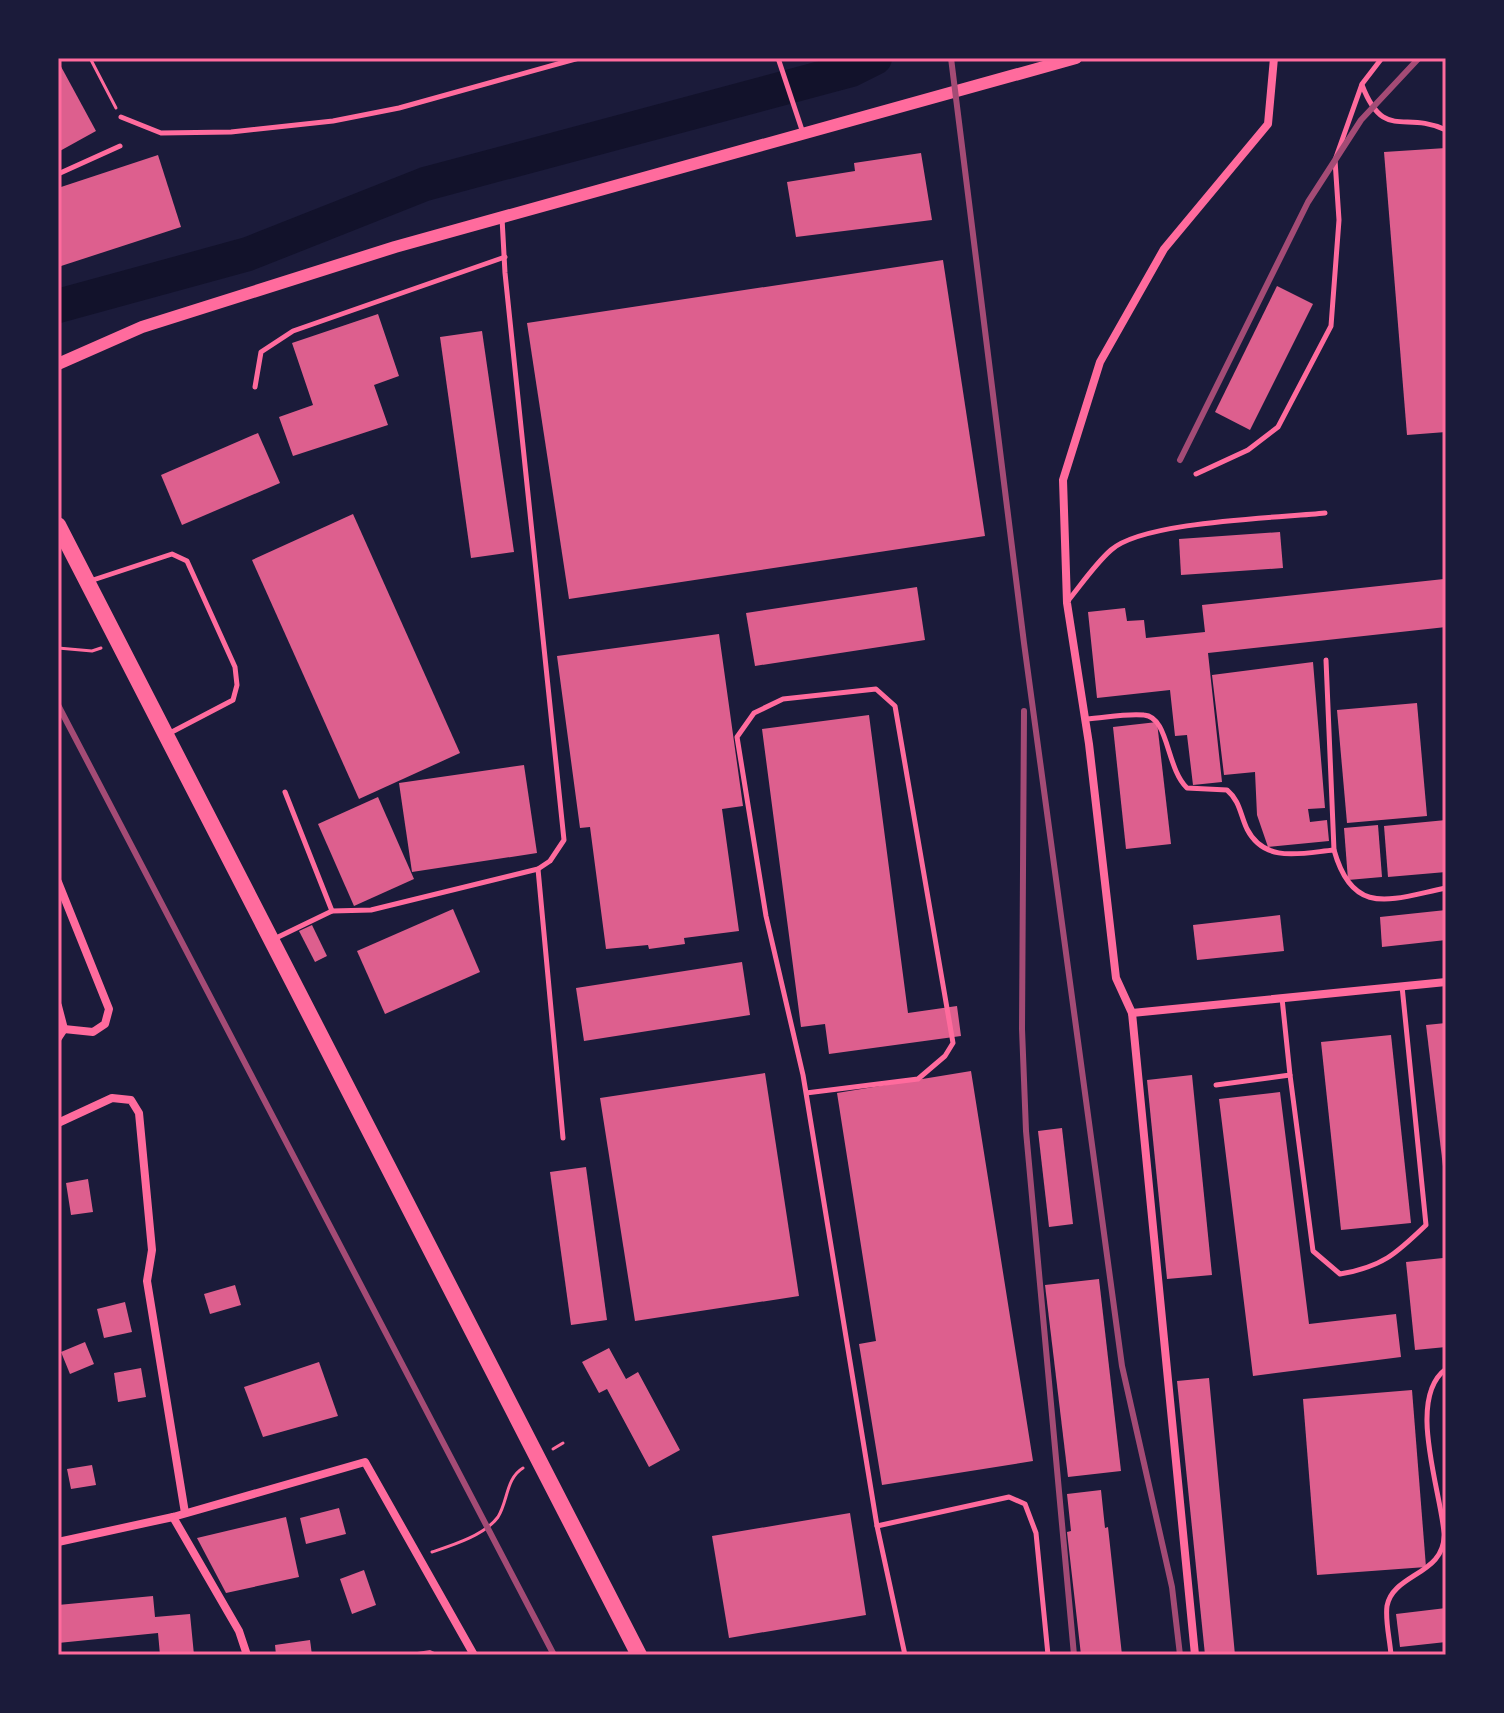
<svg xmlns="http://www.w3.org/2000/svg" width="1504" height="1713" viewBox="0 0 1504 1713" font-family="Barlow,sans-serif">
	<style>
		.lines { fill: none; stroke-linecap: round; stroke-linejoin: round }
		.river { stroke: #12122b; stroke-width: 34 }
		.building { fill: #dd5f8e }
		.path { stroke: #ff6b9d; stroke-width: 3 }
		.service { stroke: #ff6b9d; stroke-width: 5 }
		.minor { stroke: #ff6b9d; stroke-width: 8 }
		.tertiary { stroke: #ff6b9d; stroke-width: 12 }
		.primary { stroke: #ff6b9d; stroke-width: 16 }
		.rail { stroke: #a44b75; stroke-width: 6 }
		.neatline { fill: none; stroke: #ff6b9d; stroke-width: 3 }
	</style>
	<rect width="100%" height="100%" fill="#1b1b3a"/>
	<g class="lines">
		<polyline class="river" points="58,306 248,254 425,184 851,70 875,58"/>
	</g>
	<g class="building">
		<polygon points="58,61 96,131 58,152"/>
		<polygon points="1446,148 1446,432 1407,435 1384,152"/>
		<polygon points="921,153 932,220 796,237 787,182 855,171 854,163"/>
		<polygon points="158,155 181,227 58,267 58,188"/>
		<polygon points="943,260 985,536 569,599 527,323"/>
		<polygon points="1277,286 1313,304 1250,430 1215,412"/>
		<polygon points="378,314 399,376 374,385 388,425 293,456 279,417 313,405 292,343"/>
		<polygon points="482,331 514,552 471,558 440,337"/>
		<polygon points="258,433 280,483 182,525 161,475"/>
		<polygon points="353,514 460,753 359,799 252,560"/>
		<polygon points="1280,532 1283,568 1181,575 1179,539"/>
		<polygon points="1444,579 1446,627 1208,653 1222,782 1193,785 1187,735 1175,736 1170,690 1097,698 1088,612 1125,608 1127,621 1144,620 1146,638 1205,632 1202,605"/>
		<polygon points="917,587 925,640 755,666 746,613"/>
		<polygon points="719,634 743,806 722,809 739,931 684,938 685,944 649,949 648,945 606,949 590,827 580,828 557,656"/>
		<polygon points="1313,662 1325,808 1308,809 1310,822 1327,820 1329,841 1268,847 1257,815 1255,772 1224,775 1212,675"/>
		<polygon points="1417,703 1427,816 1347,823 1337,710"/>
		<polygon points="869,715 908,1013 957,1006 961,1036 829,1054 825,1024 801,1027 762,729"/>
		<polygon points="1157,722 1171,844 1126,849 1113,727"/>
		<polygon points="524,765 537,853 412,872 399,783"/>
		<polygon points="378,797 414,879 354,906 318,824"/>
		<polygon points="1446,820 1446,872 1388,877 1384,826"/>
		<polygon points="1378,825 1382,877 1348,880 1344,828"/>
		<polygon points="453,909 480,972 385,1014 357,951"/>
		<polygon points="1446,910 1446,940 1382,947 1380,917"/>
		<polygon points="1280,915 1284,951 1197,960 1193,925"/>
		<polygon points="312,925 327,956 315,962 299,931"/>
		<polygon points="742,962 750,1015 584,1041 576,988"/>
		<polygon points="1446,1023 1446,1175 1444,1175 1426,1025"/>
		<polygon points="1391,1035 1411,1223 1341,1230 1321,1042"/>
		<polygon points="971,1071 1033,1461 882,1485 859,1344 876,1341 837,1093"/>
		<polygon points="765,1073 799,1296 635,1321 600,1098"/>
		<polygon points="1192,1075 1212,1275 1167,1279 1147,1080"/>
		<polygon points="1280,1092 1309,1324 1396,1314 1401,1357 1253,1376 1219,1099"/>
		<polygon points="1062,1128 1073,1224 1049,1227 1038,1131"/>
		<polygon points="586,1167 607,1320 571,1325 550,1172"/>
		<polygon points="88,1179 93,1212 71,1215 66,1183"/>
		<polygon points="1443,1258 1446,1347 1415,1350 1406,1262"/>
		<polygon points="1099,1279 1121,1471 1068,1477 1045,1285"/>
		<polygon points="235,1285 241,1305 210,1314 204,1294"/>
		<polygon points="125,1302 132,1332 104,1338 97,1309"/>
		<polygon points="85,1342 94,1364 70,1374 61,1352"/>
		<polygon points="609,1348 626,1379 638,1372 680,1450 649,1467 607,1389 599,1393 582,1362"/>
		<polygon points="319,1362 338,1416 263,1437 244,1387"/>
		<polygon points="141,1368 146,1397 118,1402 114,1373"/>
		<polygon points="1209,1378 1235,1655 1205,1655 1177,1381"/>
		<polygon points="1412,1390 1426,1567 1317,1575 1303,1399"/>
		<polygon points="92,1465 96,1485 71,1489 67,1469"/>
		<polygon points="1101,1490 1105,1528 1108,1527 1122,1655 1081,1655 1067,1532 1071,1531 1067,1494"/>
		<polygon points="339,1508 346,1534 306,1544 300,1518"/>
		<polygon points="850,1513 866,1615 729,1638 712,1536"/>
		<polygon points="286,1517 299,1577 226,1593 197,1538"/>
		<polygon points="364,1570 376,1605 352,1614 340,1579"/>
		<polygon points="153,1596 155,1617 190,1614 194,1655 160,1655 158,1633 58,1643 58,1605"/>
		<polygon points="1446,1608 1446,1642 1400,1647 1396,1614"/>
		<polygon points="310,1640 312,1655 276,1655 275,1645"/>
		<polygon points="430,1650 441,1655 412,1655 411,1653"/>
	</g>
	<g class="lines">
		<g class="path">
			<polyline points="90,58 116,108"/>
			<polyline points="58,648 92,651 101,648"/>
			<polyline points="553,1449 563,1443"/>
			<path d="M432,1552c21,-7 53,-17 66,-35 10,-16 8,-39 25,-49"/>
		</g>
		<g class="service">
			<polyline points="778,58 803,133"/>
			<path d="M1362,85c22,57 42,25 84,45"/>
			<polyline points="121,117 161,133 231,132 333,121 399,108 579,58"/>
			<polyline points="58,174 120,146"/>
			<polyline points="255,387 261,352 293,331 505,257"/>
			<polyline points="1196,474 1248,450 1278,427 1331,326 1339,220 1335,160 1362,84 1382,58"/>
			<polyline points="90,581 172,554 187,561 235,667 237,685 233,700 168,734"/>
			<path d="M1067,602c14,-17 28,-38 44,-52 32,-29 167,-32 214,-37"/>
			<path d="M1326,660l8,190c19,68 57,49 112,38"/>
			<path d="M1086,719c18,-1 40,-6 58,-4 25,2 22,53 43,73l40,2c13,11 13,24 20,39 18,35 55,24 87,21"/>
			<polyline points="285,792 332,911"/>
			<polyline points="538,869 563,1138"/>
			<polyline points="274,939 332,911 371,910 538,869 550,861 564,840 505,273 502,218"/>
			<path d="M1290,1075l23,176 27,23c42,-7 56,-20 86,-49l-24,-239"/>
			<polyline points="1216,1085 1290,1075 1282,998"/>
			<polyline points="806,1093 918,1079 945,1056 953,1043 895,706 876,689 783,699 754,713 737,737 766,916 803,1075 806,1093 877,1526 905,1655"/>
			<polyline points="877,1526 1009,1497 1025,1504 1036,1533 1048,1655"/>
			<path d="M1391,1655c-1,-15 -6,-34 -4,-49 6,-33 59,-31 57,-73 -3,-42 -38,-135 2,-164"/>
		</g>
		<g class="minor">
			<polyline points="58,882 109,1009 105,1024 93,1032 64,1029"/>
			<polyline points="58,1006 64,1029 58,1038"/>
			<polyline points="1132,1013 1446,982"/>
			<polyline points="58,1123 112,1098 131,1100 139,1113 152,1250 147,1281 185,1513"/>
			<polyline points="173,1517 239,1631 247,1655"/>
			<polyline points="58,1542 173,1517 365,1462 474,1655"/>
			<polyline points="1195,1655 1132,1013 1116,978 1089,744 1067,603 1063,480 1100,362 1164,249 1268,124 1274,58"/>
		</g>
		<polyline class="tertiary" points="58,364 142,327 395,247 1076,58"/>
		<polyline class="primary" points="58,525 639,1655"/>
		<g class="rail">
			<polyline points="951,58 1024,643 1122,1366 1172,1587 1180,1655"/>
			<polyline points="1180,460 1308,202 1361,120 1419,58"/>
			<polyline points="58,705 554,1655"/>
			<polyline points="1024,711 1022,1029 1026,1131 1074,1655"/>
		</g>
	</g>
	<rect width="1504" height="1713" fill="none" stroke="#1b1b3a" stroke-width="120"/>
	<rect x="60" y="60" width="1384" height="1593" class="neatline"/>
</svg>
